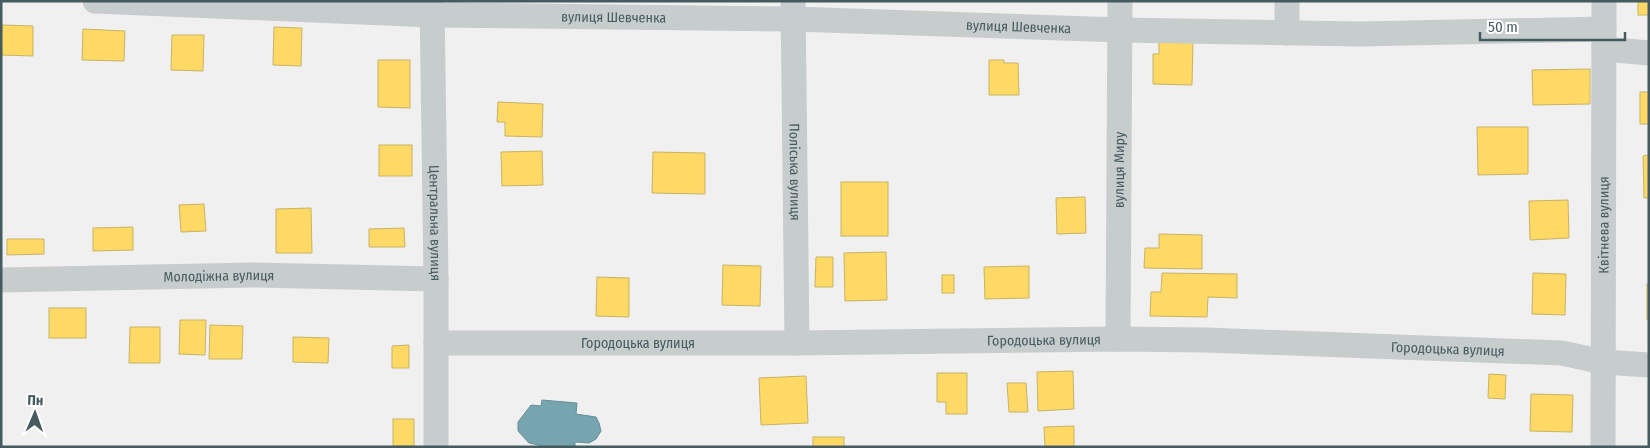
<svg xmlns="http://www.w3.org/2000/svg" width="1650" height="448" viewBox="0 0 1650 448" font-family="'Fira Sans Condensed',sans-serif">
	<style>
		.homes { fill: #ffd966; stroke: #c7b364 }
		.public { fill: #76a5af; stroke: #678f97 }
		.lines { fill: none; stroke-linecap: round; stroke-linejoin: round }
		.minor { stroke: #c7cccd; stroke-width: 25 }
		.labels { text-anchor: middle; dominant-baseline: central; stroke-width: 5; stroke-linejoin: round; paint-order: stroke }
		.street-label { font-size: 14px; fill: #455b5f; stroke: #fff }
	</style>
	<rect width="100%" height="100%" fill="#f1f0f0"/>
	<g class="homes">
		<rect x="1638" y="1" width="11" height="14"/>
		<polygon points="2,25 33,26 33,56 1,55"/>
		<polygon points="274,27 302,28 301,66 273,65"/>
		<polygon points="83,29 125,31 124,61 82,60"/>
		<polygon points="172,35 204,35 203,71 171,70"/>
		<polygon points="1159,40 1193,40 1192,85 1153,84 1153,54 1159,54"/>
		<polygon points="378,60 410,60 410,108 378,107"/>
		<polygon points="989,60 1004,60 1004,63 1018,63 1019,95 989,95"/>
		<polygon points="1590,69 1590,104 1533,105 1532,70"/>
		<rect x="1640" y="92" width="9" height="32"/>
		<polygon points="498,102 543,104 542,137 505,136 505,122 497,122"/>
		<polygon points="1477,127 1528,127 1528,174 1478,175"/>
		<rect x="379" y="145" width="33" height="31"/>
		<polygon points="542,151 543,185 502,186 501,152"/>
		<polygon points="653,152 705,153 705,194 652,193"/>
		<polygon points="1649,155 1649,198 1644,198 1643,156"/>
		<rect x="841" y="182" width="47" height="54"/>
		<polygon points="1085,197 1086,233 1057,234 1056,198"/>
		<polygon points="1568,200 1569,238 1530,240 1529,201"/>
		<polygon points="204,204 206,231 181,232 179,205"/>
		<polygon points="311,208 312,253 276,253 276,209"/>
		<polygon points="133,227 133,250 93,251 93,228"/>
		<polygon points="404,228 405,247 369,247 369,229"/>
		<polygon points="1159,234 1202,235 1202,269 1144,268 1145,248 1159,248"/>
		<polygon points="7,239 44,239 44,254 7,255"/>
		<polygon points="886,252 887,300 845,301 844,253"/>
		<polygon points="816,257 833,257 833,287 815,287"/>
		<polygon points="723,265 761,266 760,306 722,305"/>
		<polygon points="1029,266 1029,298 985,299 984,267"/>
		<polygon points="1162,273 1237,274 1237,298 1208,297 1207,317 1150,316 1151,292 1161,292"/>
		<polygon points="1533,273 1566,274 1565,315 1532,314"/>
		<rect x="942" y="275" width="12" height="18"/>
		<polygon points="597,277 629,278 629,317 596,316"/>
		<rect x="1647" y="284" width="2" height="35"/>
		<rect x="49" y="308" width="37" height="30"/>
		<polygon points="180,320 206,320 205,355 179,354"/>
		<polygon points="210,325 243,326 242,359 209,359"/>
		<polygon points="130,327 160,327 160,363 129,363"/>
		<polygon points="293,337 329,338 328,363 293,362"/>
		<polygon points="409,345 409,368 392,368 392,346"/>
		<polygon points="1073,371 1074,409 1038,411 1037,372"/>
		<polygon points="937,373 967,373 967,414 946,414 946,402 937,402"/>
		<polygon points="1489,374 1506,375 1505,399 1488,398"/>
		<polygon points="806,376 808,423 761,425 759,378"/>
		<polygon points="1007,383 1026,383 1028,412 1009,412"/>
		<polygon points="1531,394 1573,395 1572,432 1530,431"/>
		<rect x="393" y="419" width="21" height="27"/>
		<polygon points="1074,426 1074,447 1045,447 1044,427"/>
		<rect x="813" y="437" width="31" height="10"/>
	</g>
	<polygon class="public" points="542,400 577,403 576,414 596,417 599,423 601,431 596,439 589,443 575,442 575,447 539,447 539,445 529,443 518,431 518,422 531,405 541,406"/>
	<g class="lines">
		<g class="minor">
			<path id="s1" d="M95,1l337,14 361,4 328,11 239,4 244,-5"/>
			<path id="s2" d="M432,1l4,278v168"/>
			<path id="s3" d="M793,1l4,342"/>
			<polyline points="1287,33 1287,1"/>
			<polyline points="1604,49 1649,53"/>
			<path id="s4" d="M1,280l251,-5 184,4"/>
			<path id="s5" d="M1118,339l2,-338"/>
			<path id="s6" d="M436,343h361l321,-4 88,1 356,13 41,9 46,3"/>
			<path id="s7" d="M1603,447l1,-446"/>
		</g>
	</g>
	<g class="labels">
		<g class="street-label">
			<text stroke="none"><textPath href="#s1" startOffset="519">вулиця Шевченка</textPath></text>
			<text stroke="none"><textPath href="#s1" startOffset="924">вулиця Шевченка</textPath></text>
			<text stroke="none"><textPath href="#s5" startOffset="169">вулиця Миру</textPath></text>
			<text stroke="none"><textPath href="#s3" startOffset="171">Поліська вулиця</textPath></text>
			<text stroke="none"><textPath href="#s2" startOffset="222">Центральна вулиця</textPath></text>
			<text stroke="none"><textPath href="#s7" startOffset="222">Квітнева вулиця</textPath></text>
			<text stroke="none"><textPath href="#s4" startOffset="218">Молодіжна вулиця</textPath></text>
			<text stroke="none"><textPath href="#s6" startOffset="608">Городоцька вулиця</textPath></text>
			<text stroke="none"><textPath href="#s6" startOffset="202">Городоцька вулиця</textPath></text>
			<text stroke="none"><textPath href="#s6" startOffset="1012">Городоцька вулиця</textPath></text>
		</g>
	</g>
	<rect width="1650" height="448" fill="none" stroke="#455b5f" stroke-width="5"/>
	<g transform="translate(35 413) rotate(2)" stroke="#ffffff" stroke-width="4" paint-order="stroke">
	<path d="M0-4L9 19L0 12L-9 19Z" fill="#455b5f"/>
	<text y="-8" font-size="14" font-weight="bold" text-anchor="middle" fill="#455b5f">Пн</text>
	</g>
	<path d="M1480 32v8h145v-8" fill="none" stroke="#455b5f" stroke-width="2.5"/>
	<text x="1488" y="32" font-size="15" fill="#455b5f" stroke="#ffffff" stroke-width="4" paint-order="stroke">50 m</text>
</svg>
